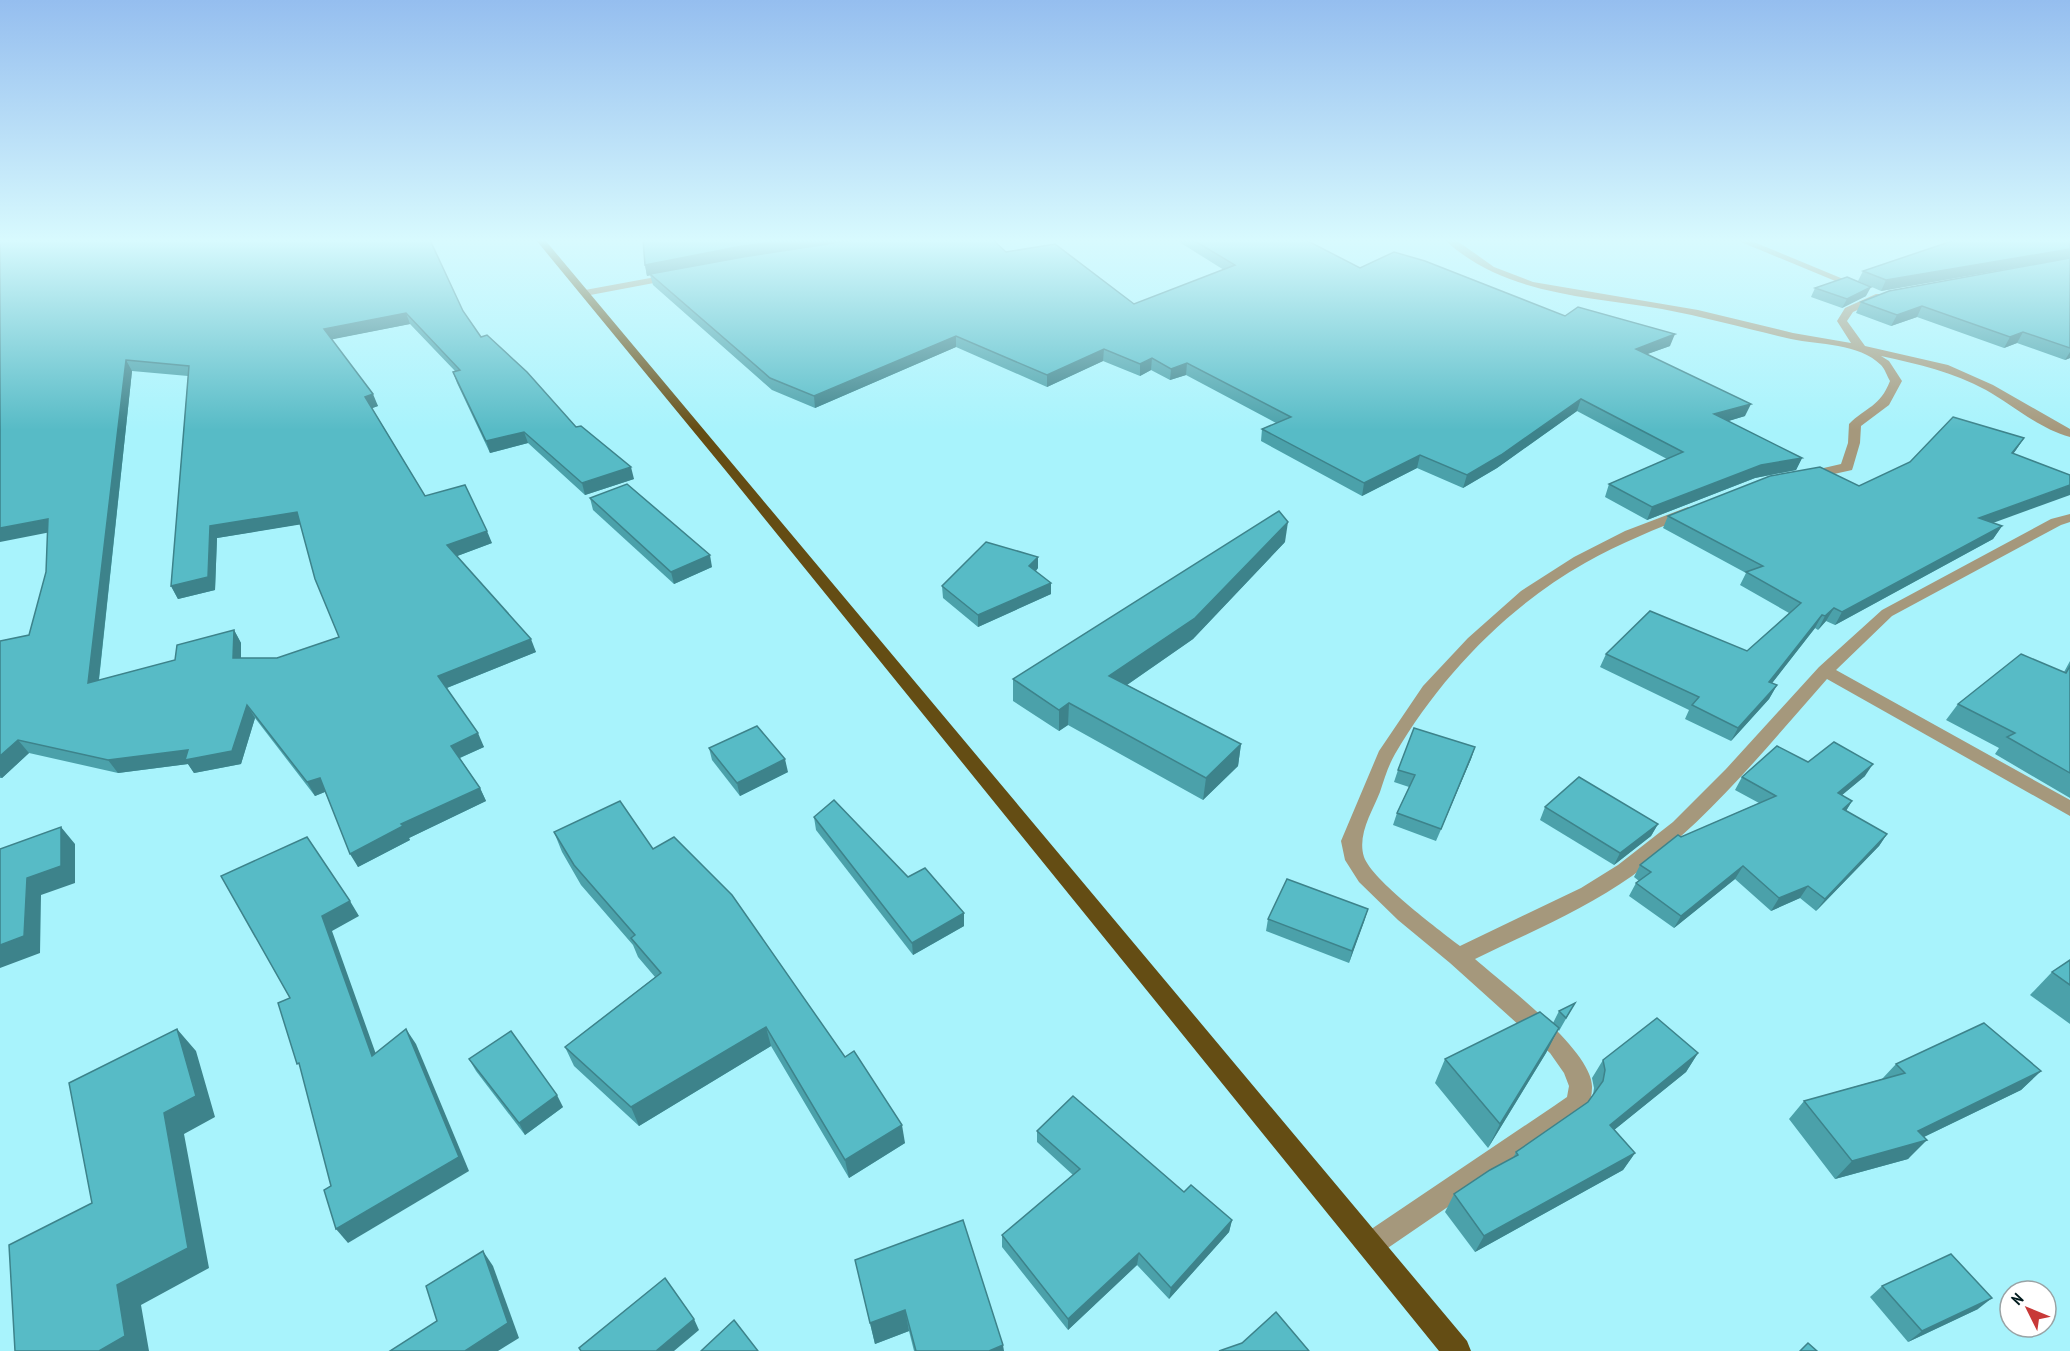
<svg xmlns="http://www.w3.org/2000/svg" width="2070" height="1351" viewBox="0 0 2070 1351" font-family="'PT Sans Narrow',sans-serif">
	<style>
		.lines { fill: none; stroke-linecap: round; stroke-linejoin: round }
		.minor { fill: #a5987c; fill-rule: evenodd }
		.trunk { fill: #644d14; fill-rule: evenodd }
		.wall { fill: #4ba1aa; fill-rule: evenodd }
		.shaded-wall { fill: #3d838b }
		.building { fill: #57bbc6; stroke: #3d838b; stroke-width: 1.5; fill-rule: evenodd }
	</style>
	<rect width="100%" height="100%" fill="#a8f3fc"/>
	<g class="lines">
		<g class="minor">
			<path d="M1445,240h11l38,27 39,15 165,28 95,23 58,10 -14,-22 8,-13 31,-14h8v4l-31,14 -6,9 18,25 83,19 45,20 77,44v8c-31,-8 -57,-32 -84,-47 -33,-18 -68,-26 -105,-34l8,5 13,20 -13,24 -28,21 -1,17 -7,24 -1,3 -45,10 -5,-1 -2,-3 2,-3 39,-9 7,-21 1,-19c17,-17 31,-17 41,-43 -3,-5 -5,-12 -9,-16 -22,-22 -62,-20 -90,-26 -43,-10 -86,-22 -129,-30 -75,-13 -158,-14 -217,-69z"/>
			<polygon points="1736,240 1749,240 1865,288 1857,290"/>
			<polygon points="672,274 675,275 675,279 585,296 580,293 585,290"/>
			<path d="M1688,507l5,1 2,3 -2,3c-37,15 -73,29 -108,49 -78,44 -145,114 -190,191 -7,12 -11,26 -15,38 -8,20 -23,43 -16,65 8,23 74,72 96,89l121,-58 37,-23 55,-43 53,-53 93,-102 63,-57 169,-91 19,-5v8l-9,3 -169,91 -56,54 234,130v16l-243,-137c-61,69 -120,143 -195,197 -48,34 -104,57 -157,83 27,24 119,92 117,129 0,16 -9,25 -20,34l-193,132 -9,4 -9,-4 -4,-9 4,-9 193,-130 13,-9 2,-11 -5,-13 -14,-20 -100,-90 -52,-43 -39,-38 -14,-22 -4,-19 38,-90 44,-65 45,-48 53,-47 53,-34 51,-26z"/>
		</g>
		<polygon class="trunk" points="536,240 545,240 1467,1341 1471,1351 1439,1351 726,471"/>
	</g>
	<g class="wall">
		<path d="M0,240l432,5 31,66 18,26 95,90 58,52 -49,16 -57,-52 -38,10 -33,-70 -4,-11 2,-1 -45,-47 -78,15 46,67 -6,2 53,88 67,47 -35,13 79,96 -89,36 37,59 -24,11 20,30 6,13 -77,37 1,2 -52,27 -33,-75 -10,4 -60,-78 -14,46 -47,9 -6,-9 -70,9 -89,-20 -27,25h-2v-137l29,-6 17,-63 2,-39zM132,371l56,5 -17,210 7,13 37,-9 2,-52 83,-14 39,113 -62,21h-36v-15l-7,-13 -59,30 -76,20z"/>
		<polygon points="1176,240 1306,240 1360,268 1565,316 1670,346 1647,354 1745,416 1728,421 1802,458 1796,470 1755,478 1647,520 1605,497 1609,484 1667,459 1577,411 1497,468 1463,488 1417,468 1362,496 1261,441 1262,429 1276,423 1186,375 1170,380 1151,370 1140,376 1103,361 1047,387 956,347 815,408 772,390 653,285 650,275 647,276 645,265 1006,252 1134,304 1224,270"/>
		<polygon points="2070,240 2070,258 1881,291 1858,281 1863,271"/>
		<polygon points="2070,258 2070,358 2065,360 2017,343 2004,348 1917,317 1891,326 1856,313 1861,302"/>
		<polygon points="1815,288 1866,296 1842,308 1811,297"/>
		<polygon points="2024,438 2013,454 1993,523 2002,526 1993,539 1835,625 1826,621 1818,630 1815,628 1772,683 1777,685 1769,699 1731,741 1685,719 1689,710 1600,667 1606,654 1747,651 1789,613 1740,585 1746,573 1663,528 1668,516 1859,486"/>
		<polygon points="590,498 712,567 674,584 593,510"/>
		<polygon points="1285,542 1193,639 1127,685 1241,744 1238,766 1203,800 1068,725 1059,731 1013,701 1013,679"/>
		<polygon points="1038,568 1036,571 1051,594 978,627 943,598 942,586"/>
		<polygon points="2070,661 2070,798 1995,754 1999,748 1946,720 1958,704 2064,672"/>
		<polygon points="1475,747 1471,759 1436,841 1393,825 1397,813 1409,787 1394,782 1398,770"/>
		<polygon points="709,748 788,772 740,796 712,760"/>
		<polygon points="1808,762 1865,776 1842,795 1852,801 1846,811 1887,834 1879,846 1816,911 1800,898 1771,911 1735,879 1674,928 1629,896 1636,883 1639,881 1634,877 1640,865 1681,837 1759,803 1735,790 1742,777"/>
		<polygon points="1545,807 1658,824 1651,836 1614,865 1540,820"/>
		<polygon points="814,817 964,913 964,926 913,955 816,830"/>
		<polygon points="554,832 653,849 905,1143 849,1178 771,1046 639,1126 574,1066 565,1047 655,977 638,957 633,945 581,885 562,852"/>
		<polygon points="1368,909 1349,963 1266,931 1268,919"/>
		<polygon points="2070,960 2070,1024 2030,995 2052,972"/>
		<polygon points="1575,1003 1559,1031 1558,1029 1546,1053 1488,1148 1435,1083 1445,1059 1553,1023 1559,1011"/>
		<polygon points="1698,1053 1686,1072 1614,1130 1635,1153 1623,1170 1475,1252 1445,1212 1454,1194 1513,1158 1516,1152 1588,1102 1593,1095 1594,1088 1592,1078 1603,1060"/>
		<polygon points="469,1059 563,1107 525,1135 476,1071"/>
		<polygon points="1896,1064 2041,1071 2021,1090 1924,1137 1908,1159 1835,1179 1789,1119 1804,1101 1882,1079"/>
		<polygon points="1037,1131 1184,1192 1232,1220 1229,1232 1169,1299 1137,1265 1068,1330 1002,1247 1002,1235 1073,1175 1037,1142"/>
		<polygon points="855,1260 1004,1351 914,1351 909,1331 875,1344"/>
		<polygon points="1882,1286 1978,1309 1908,1342 1870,1297"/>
	</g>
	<g class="shaded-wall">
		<polygon points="787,240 863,240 744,257 647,276 645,265 742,246"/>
		<polygon points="2070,249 2070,258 1881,291 1886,280"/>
		<polygon points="1871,287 1866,296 1842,308 1847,299"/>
		<polygon points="1922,306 1917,317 1891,326 1897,315"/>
		<polygon points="406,313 410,324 329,340 324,329"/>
		<polygon points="2023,332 2017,343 2004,348 2010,337"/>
		<polygon points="1675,334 1670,346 1631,360 1636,349"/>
		<polygon points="956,336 956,347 815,408 814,396"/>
		<polygon points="1104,349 1103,361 1047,387 1047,375"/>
		<polygon points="2070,352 2070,358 2065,360"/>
		<polygon points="1152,358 1151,370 1140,376 1140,364"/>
		<polygon points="126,360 132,371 97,696 88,683"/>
		<polygon points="1187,363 1186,375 1170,380 1171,369"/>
		<polygon points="373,394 378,406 370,409 365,397"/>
		<polygon points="1581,399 1577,411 1497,468 1463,488 1467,475"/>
		<polygon points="1751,404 1745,416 1709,427 1714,414"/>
		<polygon points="524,432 528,443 490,453 486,441"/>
		<polygon points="2024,438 2016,450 2004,466 2012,453"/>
		<polygon points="1420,455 1417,468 1362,496 1364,483"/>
		<polygon points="1802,458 1796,470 1755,478 1647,520 1652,507 1761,465"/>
		<polygon points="631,467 634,479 585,495 582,483"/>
		<polygon points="2070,485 2070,495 1971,531 1979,518"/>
		<polygon points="297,512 303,524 217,538 215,590 178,599 171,586 210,526"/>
		<polygon points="48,519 56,531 0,542 0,528"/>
		<polygon points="1288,522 1285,542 1193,639 1108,698 1109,676"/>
		<polygon points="2002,526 1993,539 1835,625 1842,612"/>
		<polygon points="487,531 492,543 452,558 447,545"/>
		<polygon points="710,555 712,567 674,584 671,572"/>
		<polygon points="1038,557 1038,568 1030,578 1029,566"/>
		<polygon points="1051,583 1051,594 978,627 978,615"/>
		<polygon points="1834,608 1826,621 1818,630 1825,616"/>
		<polygon points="1822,615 1815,628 1762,696 1769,682"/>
		<polygon points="234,630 241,643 241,672 233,658"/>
		<polygon points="531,639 536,652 444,689 438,676"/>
		<polygon points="1777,685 1769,699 1731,741 1738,728"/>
		<polygon points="1069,703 1068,725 1059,731 1059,710"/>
		<polygon points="247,705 255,718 241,764 194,773 188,764 118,773 108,760"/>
		<polygon points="478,733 484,747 457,759 451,746"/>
		<polygon points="18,740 29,753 2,778 0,776 0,756"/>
		<polygon points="1241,744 1238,766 1203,800 1206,778"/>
		<polygon points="1475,747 1471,759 1436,841 1441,829"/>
		<polygon points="785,759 788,772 740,796 737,783"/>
		<polygon points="1873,764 1865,776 1830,805 1838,793"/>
		<polygon points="320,778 327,791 315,796 307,782"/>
		<polygon points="480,788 486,801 409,838 410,840 358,867 350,854 401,824"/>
		<polygon points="1852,801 1844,814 1843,809"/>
		<polygon points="1658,824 1651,836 1614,865 1620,853"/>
		<polygon points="61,827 75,844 75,883 41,895 40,953 0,968 0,945 27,878"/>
		<polygon points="1887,834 1879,846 1816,911 1825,899"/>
		<polygon points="1743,866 1735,879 1674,928 1681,916"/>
		<polygon points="1808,886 1800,898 1771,911 1779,898"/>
		<polygon points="350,901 359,916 332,931 382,1071 372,1056 322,916"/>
		<polygon points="1368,909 1364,922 1349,963 1352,951"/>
		<polygon points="964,913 964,926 913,955 912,943"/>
		<polygon points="766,1027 771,1046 639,1126 631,1107"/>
		<polygon points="1559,1028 1546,1053 1488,1148 1500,1124"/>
		<polygon points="177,1029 196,1051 215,1117 184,1134 209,1268 141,1305 149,1351 99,1351 164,1113"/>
		<polygon points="406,1029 416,1044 469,1171 348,1243 336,1229"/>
		<polygon points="1698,1053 1686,1072 1598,1143 1610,1125"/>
		<polygon points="2041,1071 2021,1090 1905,1146 1927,1140 1908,1159 1835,1179 1852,1161 1918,1131"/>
		<polygon points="557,1095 563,1107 525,1135 519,1123"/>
		<polygon points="902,1125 905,1143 849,1178 845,1160"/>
		<polygon points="1635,1153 1623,1170 1475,1252 1484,1236"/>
		<polygon points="1232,1220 1229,1232 1169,1299 1171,1288"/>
		<polygon points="483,1251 493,1266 519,1338 498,1351 465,1351"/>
		<polygon points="1139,1253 1137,1265 1068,1330 1068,1319"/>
		<polygon points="1992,1298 1978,1309 1908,1342 1922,1331"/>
		<polygon points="905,1310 909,1331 875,1344 870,1323"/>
		<polygon points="694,1319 699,1330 674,1351 656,1351"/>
		<polygon points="1003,1345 1004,1351 989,1351"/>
	</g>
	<g class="building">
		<path d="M0,240h430l33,71 18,26 6,-2 40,37 49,55 5,-1 50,41 -49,16 -58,-51 -38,9 -33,-69 7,-2 -54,-57 -82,16 49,65 -8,3 60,99 40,-11 22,46 -40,14 84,94 -93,37 40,57 -27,13 29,42 -79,36 2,2 -53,28 -30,-76 -13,4 -60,-77 -15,46 -47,9 3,-10 -80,10 -90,-20 -18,16v-115l29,-6 17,-63 2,-53 -48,9zM126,360l63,6 -18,220 37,-9 2,-51 87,-14 18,67 24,58 -62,21h-44l1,-28 -57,15 -2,15 -87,23z"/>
		<polygon points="643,240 787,240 742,246 645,265"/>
		<polygon points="854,240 993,240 1006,252 1055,244 1134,304 1235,265 1193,240 1306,240 1360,268 1394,252 1425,261 1565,316 1578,307 1675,334 1636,349 1751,404 1714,414 1802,458 1761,465 1652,507 1609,484 1683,452 1581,399 1501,455 1467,475 1420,455 1364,483 1262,429 1291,417 1187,363 1171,369 1152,358 1140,364 1104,349 1047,375 956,336 814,396 770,378 650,274 743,257"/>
		<polygon points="1955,240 2070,240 2070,249 1886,280 1863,271"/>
		<polygon points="2070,258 2070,348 2023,332 2010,337 1922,306 1897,315 1861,302 1889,291"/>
		<polygon points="1847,277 1871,287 1847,299 1815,288"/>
		<polygon points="1953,417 2024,438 2012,453 2070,475 2070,485 1979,518 2002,526 1842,612 1834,608 1825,616 1822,615 1769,682 1777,685 1738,728 1692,705 1699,697 1606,654 1650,611 1747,651 1801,603 1746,572 1763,566 1668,516 1770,476 1820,467 1859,486 1910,462"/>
		<polygon points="627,484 710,555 671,572 590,498"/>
		<polygon points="1279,511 1288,522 1195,618 1109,676 1241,744 1206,778 1069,703 1059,710 1013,679"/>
		<polygon points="986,542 1038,557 1029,566 1051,583 978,615 942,586"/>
		<polygon points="2021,654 2066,673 2070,666 2070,773 2007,737 2015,733 1958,704"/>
		<polygon points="757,726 785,759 737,783 709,748"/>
		<polygon points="1414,728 1475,747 1441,829 1397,813 1415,775 1398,770"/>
		<polygon points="1834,742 1873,764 1838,793 1852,801 1843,809 1887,834 1825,899 1808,886 1779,898 1743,866 1681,916 1636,883 1651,872 1640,865 1678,835 1681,837 1776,796 1742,777 1777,746 1808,762"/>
		<polygon points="1579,777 1658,824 1620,853 1545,807"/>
		<polygon points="834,800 908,877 925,868 964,913 912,943 814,817"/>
		<polygon points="620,801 653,849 674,837 732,895 845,1057 854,1051 902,1125 845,1160 766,1027 631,1107 565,1047 661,973 631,938 635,935 574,865 554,832"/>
		<polygon points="61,827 61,866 27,878 24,936 0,945 0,849"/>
		<polygon points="307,837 350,901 322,916 372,1056 406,1029 459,1157 336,1229 324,1190 331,1186 299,1063 297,1064 278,1003 290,998 221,876"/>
		<polygon points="1287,879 1368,909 1352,951 1268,919"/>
		<polygon points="2070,960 2070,985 2052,972"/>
		<polygon points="1575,1003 1566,1018 1559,1011"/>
		<polygon points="1540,1012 1559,1028 1500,1124 1445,1059"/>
		<polygon points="1657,1018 1698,1053 1610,1125 1635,1153 1484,1236 1454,1194 1490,1170 1518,1155 1516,1152 1588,1102 1603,1081 1605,1070 1603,1060"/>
		<polygon points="1984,1023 2041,1071 1918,1131 1927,1140 1852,1161 1804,1101 1905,1073 1896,1064"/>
		<polygon points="177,1029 196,1096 164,1113 188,1248 117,1285 125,1336 99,1351 15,1351 9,1245 92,1203 69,1083"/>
		<polygon points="511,1031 557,1095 519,1123 469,1059"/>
		<polygon points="1073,1096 1184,1192 1191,1185 1232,1220 1171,1288 1139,1253 1068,1319 1002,1235 1080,1169 1037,1131"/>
		<polygon points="963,1220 1003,1345 989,1351 916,1351 905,1310 870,1323 855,1260"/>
		<polygon points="483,1251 508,1323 465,1351 390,1351 437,1321 426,1286"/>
		<polygon points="1951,1254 1992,1298 1922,1331 1882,1286"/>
		<polygon points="665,1278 694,1319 656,1351 581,1351 579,1348"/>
		<polygon points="1276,1312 1309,1351 1219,1351 1242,1343"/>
		<polygon points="734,1320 758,1351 701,1351"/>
		<polygon points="1808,1343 1817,1351 1800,1351"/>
	</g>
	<linearGradient id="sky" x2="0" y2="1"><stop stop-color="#95beef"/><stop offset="0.56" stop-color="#d8fafe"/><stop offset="1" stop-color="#d8fafe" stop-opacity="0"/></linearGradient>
	<rect width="2070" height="430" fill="url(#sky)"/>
	<g transform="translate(2028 1309) rotate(313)"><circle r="28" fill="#ffffff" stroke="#99a3a5" stroke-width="1.5"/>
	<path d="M0-4.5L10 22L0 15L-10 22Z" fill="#c83938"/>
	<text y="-9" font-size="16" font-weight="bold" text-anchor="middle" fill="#001a1d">N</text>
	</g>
</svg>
